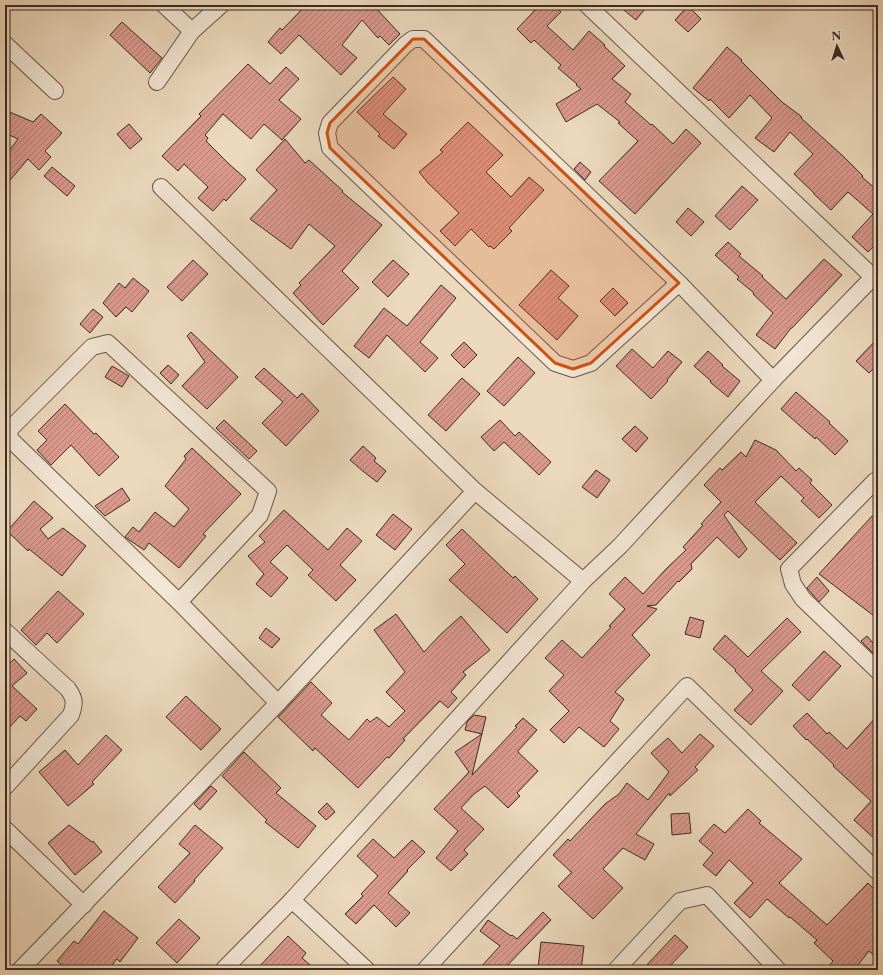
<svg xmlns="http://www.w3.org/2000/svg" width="883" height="975" viewBox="0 0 883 975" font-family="'Libre Caslon Text',serif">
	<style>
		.building { fill: url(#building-hatch); stroke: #3b2b22 }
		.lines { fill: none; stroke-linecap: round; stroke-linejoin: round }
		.street-casing { stroke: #675649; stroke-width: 18 }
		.street { stroke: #f3e6d4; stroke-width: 16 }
		.marked { fill: #ce520f; fill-opacity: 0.2; stroke: #ce520f; stroke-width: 3; stroke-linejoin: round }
	</style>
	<defs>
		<pattern id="building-hatch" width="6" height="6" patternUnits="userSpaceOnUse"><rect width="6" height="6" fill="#db998e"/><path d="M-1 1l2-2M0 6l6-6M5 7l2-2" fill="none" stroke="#b37d74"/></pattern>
	</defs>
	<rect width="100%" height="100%" fill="#ecd9bd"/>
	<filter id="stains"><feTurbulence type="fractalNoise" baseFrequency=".005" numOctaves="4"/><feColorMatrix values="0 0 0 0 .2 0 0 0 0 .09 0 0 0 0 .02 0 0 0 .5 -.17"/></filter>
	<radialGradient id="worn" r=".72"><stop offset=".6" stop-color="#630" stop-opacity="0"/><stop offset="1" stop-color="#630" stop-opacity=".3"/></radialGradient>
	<g class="building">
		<polygon points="306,5 373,5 400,34 389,45 380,36 378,38 362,20 342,45 357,58 341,75 299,35 281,54 268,42 280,28 282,30"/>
		<polygon points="540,5 554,5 561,12 547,26 573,50 589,31 605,45 604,46 625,66 612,79 631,94 625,102 651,125 652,124 673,144 686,129 701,143 635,214 599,181 638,141 618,123 620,122 597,104 566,122 556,104 581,89 576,85 577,84 558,68 561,65 534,40 531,43 517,29"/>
		<polygon points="618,5 648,5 636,20"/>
		<polygon points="688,6 701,19 688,32 675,20"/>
		<polygon points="122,22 162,58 150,73 110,35"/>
		<polygon points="727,47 742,60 741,61 782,102 802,117 801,118 844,157 863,176 862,177 878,191 878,242 868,252 852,237 873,214 848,192 831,210 814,194 814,193 794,174 813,154 790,132 774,152 755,138 772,118 750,95 729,118 710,99 709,101 693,88"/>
		<polygon points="248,64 270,84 286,67 299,79 279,100 301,119 282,140 264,124 251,139 223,114 205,135 208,138 206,141 229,164 246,179 226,201 224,199 213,211 198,198 208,187 184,164 178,171 162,156 201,116 199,114"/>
		<polygon points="393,77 406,89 383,114 407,134 394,149 378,136 380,134 357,112"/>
		<polygon points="5,110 33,122 41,114 62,133 45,151 51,157 39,170 28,159 5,186 5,156 18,139 5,133"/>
		<polygon points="468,122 503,155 486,172 511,197 529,177 544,190 509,228 512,231 494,249 490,246 489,247 471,229 455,246 440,231 459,213 428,183 419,172 443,152 440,150"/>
		<polygon points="129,124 142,139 130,149 117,134"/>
		<polygon points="285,139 305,163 309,160 343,191 342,192 382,225 342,271 359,288 323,325 293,293 301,285 299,283 335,246 309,224 291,249 250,219 277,190 256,170"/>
		<polygon points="580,162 591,172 585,180 574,169"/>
		<polygon points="52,167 75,186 67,196 44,176"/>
		<polygon points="742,186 758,200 730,230 715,216"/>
		<polygon points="688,208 704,222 691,236 676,222"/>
		<polygon points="728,242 741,254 739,256 763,276 762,277 786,299 824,259 842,275 792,328 791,328 775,349 756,335 773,313 753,294 754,293 737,279 739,277 715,255"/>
		<polygon points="193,260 208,274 182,301 167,287"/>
		<polygon points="393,260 409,274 388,297 372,282"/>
		<polygon points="551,270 569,286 558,298 578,316 557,340 519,305"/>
		<polygon points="133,278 149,291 132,312 126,307 116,317 103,303 119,283 125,288"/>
		<polygon points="441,285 456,298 420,342 438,358 425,372 387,335 369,358 354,346 384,308 407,326"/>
		<polygon points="613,288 628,303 615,316 600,301"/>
		<polygon points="93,309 103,317 90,333 80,324"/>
		<polygon points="191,332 238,377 207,409 182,386 205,362 187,336"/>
		<polygon points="878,338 878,364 869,373 856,361"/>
		<polygon points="464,342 477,355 464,368 451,355"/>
		<polygon points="632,349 653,368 668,351 682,362 667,380 668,381 651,399 616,366"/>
		<polygon points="708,351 723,365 722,366 740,381 728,397 710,382 711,381 694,366"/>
		<polygon points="518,357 535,373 504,406 487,391"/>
		<polygon points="168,365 179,375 171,384 160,373"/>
		<polygon points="112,366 129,376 122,387 105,377"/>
		<polygon points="264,368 297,398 302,393 319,411 286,446 262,423 283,402 255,377"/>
		<polygon points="462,378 480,394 446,431 428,415"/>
		<polygon points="796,392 830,422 829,423 848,441 835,455 816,437 815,439 781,409"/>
		<polygon points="65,404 94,434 96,433 119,457 99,476 71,445 51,465 37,450 47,440 38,431"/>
		<polygon points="224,420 257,451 249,459 216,428"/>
		<polygon points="500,420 515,436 519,432 551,462 539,475 504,442 494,451 481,437"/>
		<polygon points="635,426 648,438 636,452 622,439"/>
		<polygon points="755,440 776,450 796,471 799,468 812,480 810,483 832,505 819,518 801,501 804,498 781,476 755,502 797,543 780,560 728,511 724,515 747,549 739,558 717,537 691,564 692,569 679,582 678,581 656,605 647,606 657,609 632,635 650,655 615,692 624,699 610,721 619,729 604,747 579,727 564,743 550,730 569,711 549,691 564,675 545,658 562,640 582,658 611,627 609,626 625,609 609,594 625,577 643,594 666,569 686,550 683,547 703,525 701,524 721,502 704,485 720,468 722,470 741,452 746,457"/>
		<polygon points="363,446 376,458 374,461 386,471 377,482 364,472 350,460"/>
		<polygon points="192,448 241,494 203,534 206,536 179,568 149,543 144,550 125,537 133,527 139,532 155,512 174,527 189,509 165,486 186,459 184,456"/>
		<polygon points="596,470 610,480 597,498 582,487"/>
		<polygon points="122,488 130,500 105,516 95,506"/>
		<polygon points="34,501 53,518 40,529 48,539 63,528 86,546 62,576 29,549 28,551 7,531"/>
		<polygon points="284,510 328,550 347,528 362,541 340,565 356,580 336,601 308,575 313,570 287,545 270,562 288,578 271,597 256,584 264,574 248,556 265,542 259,536"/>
		<polygon points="393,514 412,529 395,550 376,535"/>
		<polygon points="872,516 878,522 878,619 819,574"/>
		<polygon points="462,529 513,578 515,576 538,599 507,633 449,580 465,564 446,545"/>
		<polygon points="817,577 829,591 819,602 807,588"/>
		<polygon points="58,591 84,614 57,643 47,633 36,645 21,630"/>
		<polygon points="396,614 424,652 441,634 461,616 490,650 463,672 466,675 451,692 457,698 448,708 440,701 403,739 405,740 389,758 387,757 358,788 315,748 313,751 278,717 311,682 332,703 321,715 349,740 367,719 370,722 377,717 389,727 405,711 386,692 405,672 374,630"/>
		<polygon points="690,617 704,621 700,638 685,634"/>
		<polygon points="787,618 801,632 761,671 783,691 751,725 734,710 753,690 735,671 736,670 713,649 725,635 748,657"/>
		<polygon points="266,628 280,639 272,648 259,638"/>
		<polygon points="867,636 878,649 873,653 861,641"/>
		<polygon points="824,651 841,666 809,701 792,685"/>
		<polygon points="14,659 27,673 12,686 37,709 26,721 20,716 5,732 5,668"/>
		<polygon points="186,696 221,729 201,750 166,717"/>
		<polygon points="807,713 827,734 829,732 847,749 878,715 878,842 854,820 871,801 833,766 834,765 807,739 806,740 793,726"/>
		<polygon points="474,715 486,717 472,775 517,727 515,726 523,718 537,730 518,751 518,752 538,771 517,793 520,796 508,808 485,786 474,794 461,808 484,829 464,850 468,854 451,871 436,858 458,831 434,809 469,772 455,752 482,734 465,730 467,722"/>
		<polygon points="700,734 714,746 695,767 698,770 670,796 669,793 636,834 654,844 645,860 623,848 603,869 623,888 593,919 558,886 572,872 571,872 553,855 568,839 570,841 605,804 619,794 627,783 648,800 669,772 651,753 668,738 682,753"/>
		<polygon points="106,735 122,750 92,782 94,784 68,806 39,772 65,750 78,765"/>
		<polygon points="244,752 281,788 276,793 316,826 298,848 265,822 267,820 222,776"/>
		<polygon points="211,786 217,791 200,810 194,804"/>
		<polygon points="327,803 335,812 326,820 318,812"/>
		<polygon points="748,809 761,821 759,823 802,859 779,883 827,925 868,883 878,893 878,959 869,951 854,970 826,970 833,961 814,943 817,940 790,917 789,918 767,899 750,918 734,903 753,883 729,860 716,876 703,865 713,853 699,841 714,824 725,833"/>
		<polygon points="689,813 691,833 672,835 671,814"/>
		<polygon points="69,825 92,842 93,841 102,852 75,875 48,843"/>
		<polygon points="195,825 223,848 194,880 195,881 175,903 158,887 190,853 179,844"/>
		<polygon points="373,839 394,858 412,840 425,852 407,870 408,871 388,893 410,913 396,927 374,905 356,924 345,914 363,896 361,894 378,876 357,856"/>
		<polygon points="104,911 138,938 120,962 117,959 108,970 68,970 57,961 74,941 78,944"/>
		<polygon points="543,912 551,920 503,970 478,970 500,946 480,931 488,920 511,936 512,935 517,939"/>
		<polygon points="179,919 200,938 177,963 156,943"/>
		<polygon points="675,935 688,947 666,970 642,970"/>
		<polygon points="288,936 306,953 302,958 316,970 256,970"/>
		<polygon points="541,942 584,946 581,970 546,970 538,968"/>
	</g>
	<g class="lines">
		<defs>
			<g id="street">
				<polyline points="164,5 192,31"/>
				<polyline points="587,5 873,277"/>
				<polyline points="5,44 55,91"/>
				<polyline points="157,82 192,31 221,5"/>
				<polyline points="161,187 475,491 583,581"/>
				<polyline points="679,283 591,363 573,369 555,363 330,148 327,133 330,123 406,44 413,39 424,39 679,283 773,380"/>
				<polyline points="878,484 875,481 789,569 793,584 803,599 878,671"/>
				<polyline points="179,602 260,515 268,491 108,343 92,347 9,430 10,439 179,602 278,703"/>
				<path d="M5,631l63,58c7,10 7,14 3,26l-66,72"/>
				<polyline points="5,829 84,905"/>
				<polyline points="292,900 367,970"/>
				<polyline points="20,970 278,703 475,491"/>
				<polyline points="223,970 292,900 583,581 620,546 773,380 878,272"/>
				<polyline points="425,970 687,686 878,872"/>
				<polyline points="616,970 680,901 707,895 778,970"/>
			</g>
		</defs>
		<use href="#street" class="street-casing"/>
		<use href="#street" class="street"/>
	</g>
	<path class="marked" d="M413,39h11l255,244 -88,80 -18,6 -18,-6 -225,-215 -3,-15 3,-10z"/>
	<rect width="883" height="975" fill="none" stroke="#ecd9bd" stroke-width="20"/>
	<rect x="6" y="6" width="871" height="963" fill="none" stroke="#3b2b22" stroke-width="2"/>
	<rect x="10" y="10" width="863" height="955" fill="none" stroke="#3b2b22"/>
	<g transform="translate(837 46) rotate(356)" stroke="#f3e6d4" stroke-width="3" paint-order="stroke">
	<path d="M0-3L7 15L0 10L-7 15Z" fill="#3b2b22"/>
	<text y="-6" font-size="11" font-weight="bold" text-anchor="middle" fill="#3b2b22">N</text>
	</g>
	<rect width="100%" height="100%" filter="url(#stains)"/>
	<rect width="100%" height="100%" fill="url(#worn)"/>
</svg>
